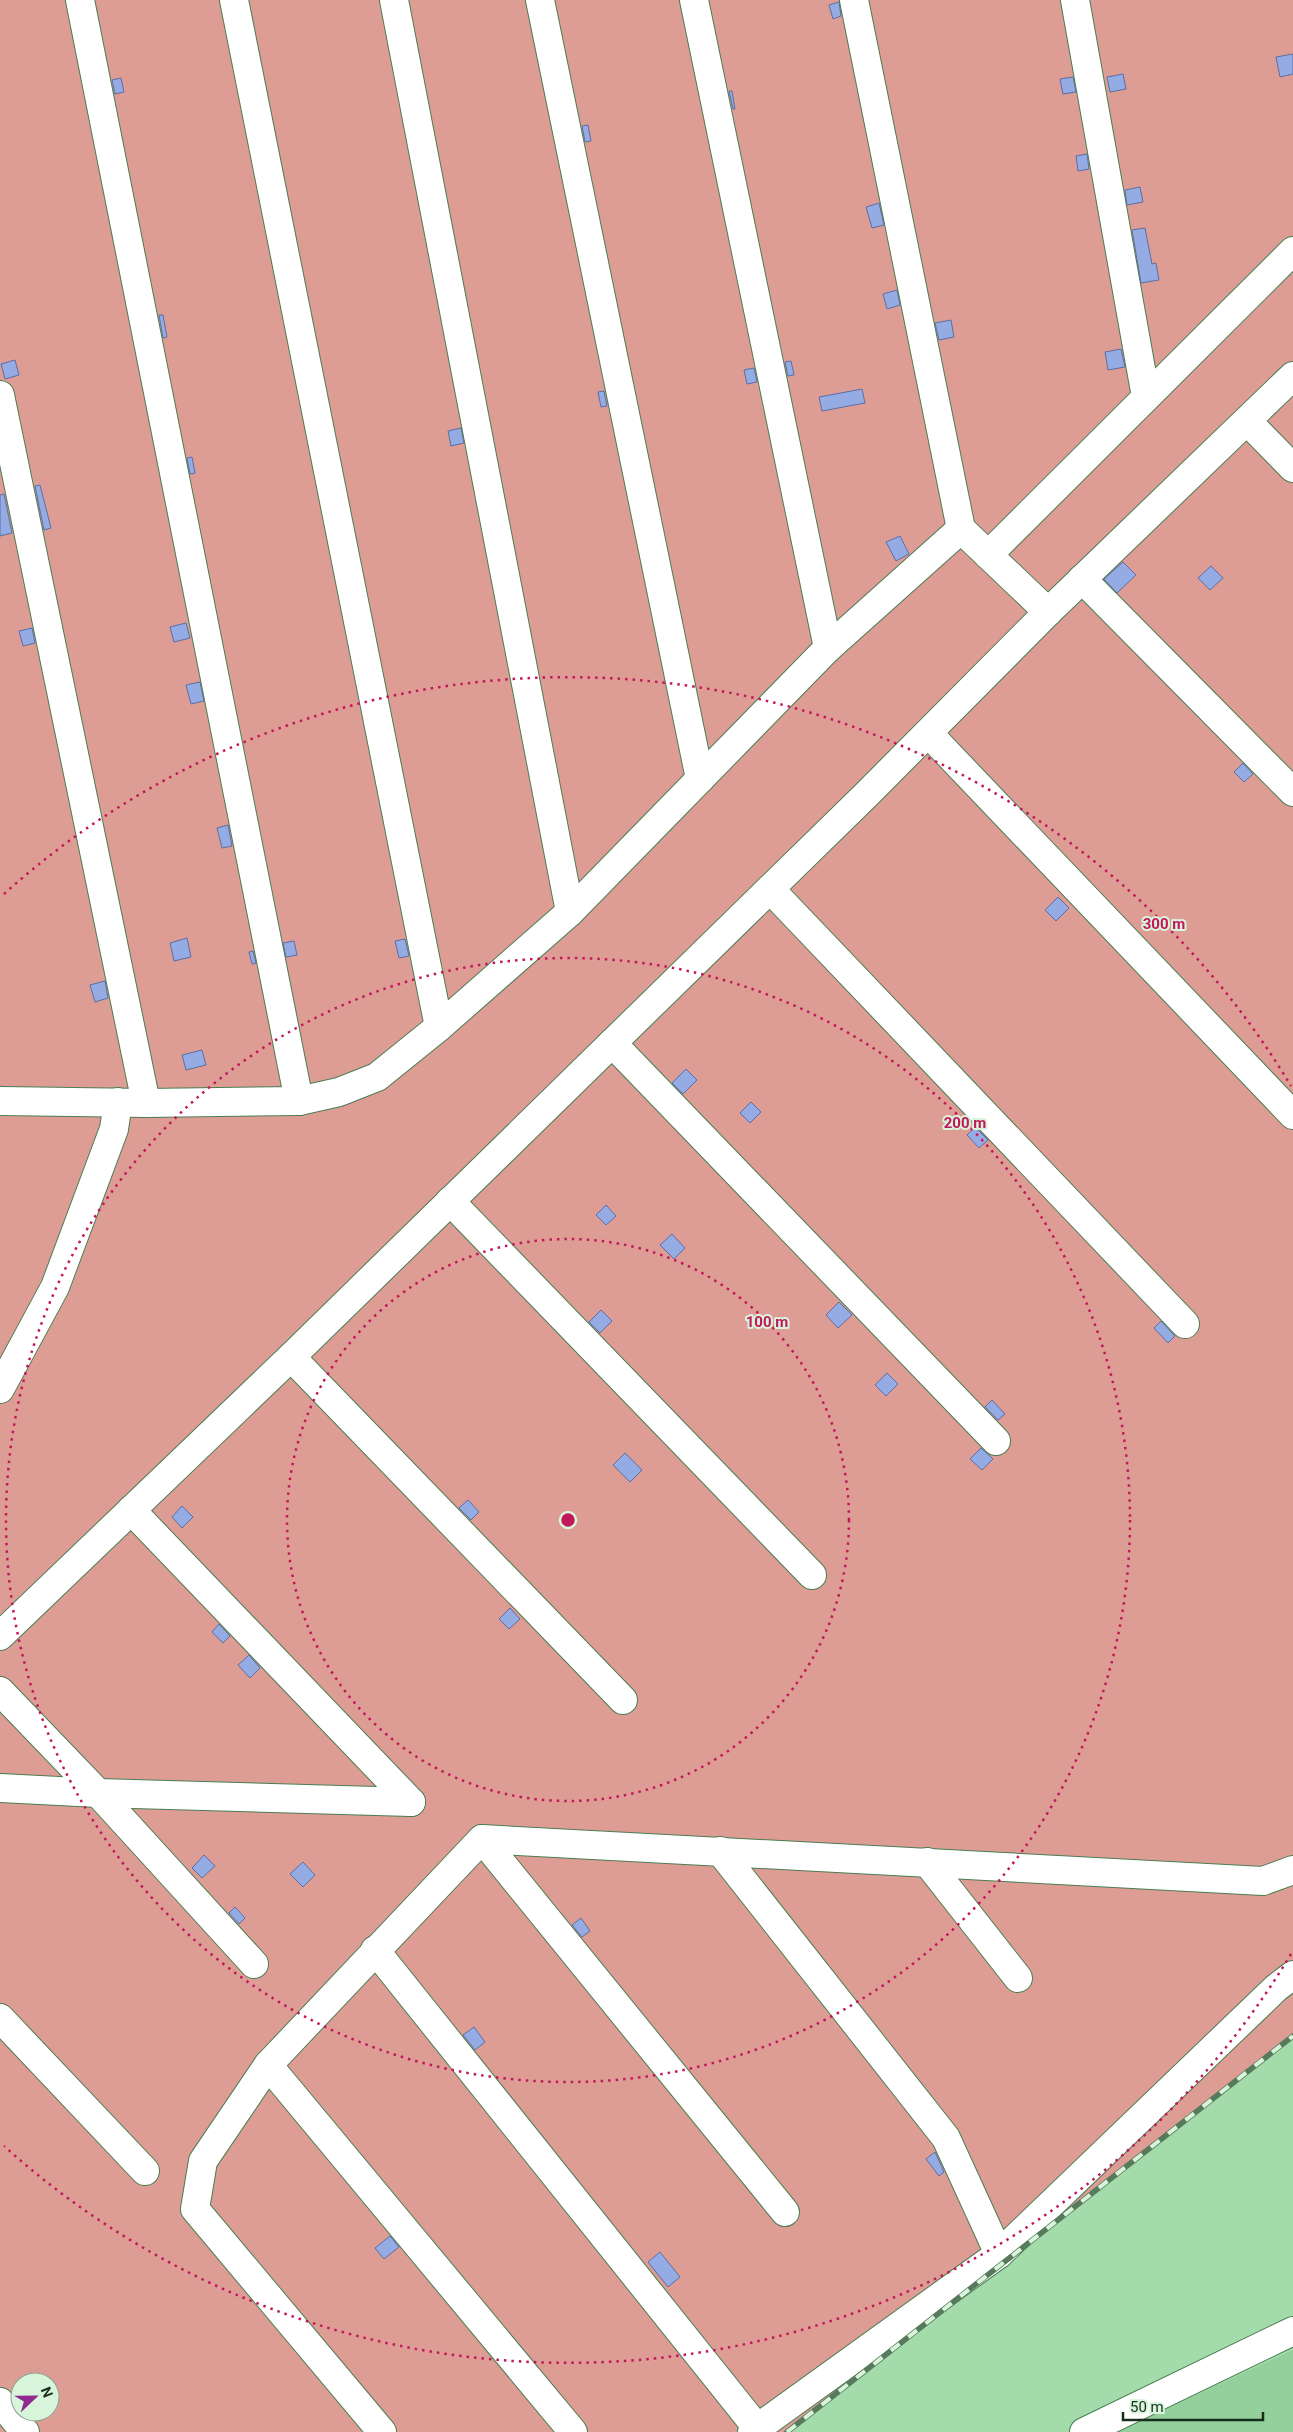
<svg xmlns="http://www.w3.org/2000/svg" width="1293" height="2432" viewBox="0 0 1293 2432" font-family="Roboto,sans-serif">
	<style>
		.built { fill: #93d09c }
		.green { fill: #de9d94; fill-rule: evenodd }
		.building { fill: #95abe4; stroke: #5b6ea3 }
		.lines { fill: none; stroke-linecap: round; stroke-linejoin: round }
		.minor-casing { stroke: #4a7d53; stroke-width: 30 }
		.minor { stroke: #fff; stroke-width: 28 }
		.rail-casing { stroke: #567a5b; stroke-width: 5.5 }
		.rail { stroke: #d8f4db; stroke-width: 4; stroke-dasharray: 11; stroke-linecap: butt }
		.ring { fill: none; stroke: #c2185b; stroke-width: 2.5; stroke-dasharray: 2.5 5 }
		.centre { fill: #c2185b; stroke: #d8f4db; stroke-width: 2.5 }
		.ring-label { font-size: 15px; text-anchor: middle; font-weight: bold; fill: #c2185b; stroke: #d8f4db; stroke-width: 4; stroke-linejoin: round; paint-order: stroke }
	</style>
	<rect width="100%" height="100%" fill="#a4dbab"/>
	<polygon class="built" points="1293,2350 1293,2432 1116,2432"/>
	<path class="green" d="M0,0h1293v2036l-508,396h-785zM20,2382h30v30h-30z"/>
	<g class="building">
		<polygon points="839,2 841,16 833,19 829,5"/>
		<polygon points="1293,54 1293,74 1280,77 1276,57"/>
		<polygon points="1123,74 1126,89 1110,92 1107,77"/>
		<polygon points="1073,77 1076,92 1063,94 1060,79"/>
		<polygon points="121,78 124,92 115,94 112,80"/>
		<polygon points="729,91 732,91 735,109 733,109"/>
		<polygon points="588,125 591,141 585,142 582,126"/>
		<polygon points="1087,154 1089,169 1078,171 1076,156"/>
		<polygon points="1140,187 1143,202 1127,205 1125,190"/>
		<polygon points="879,203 884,225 872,228 866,207"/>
		<polygon points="1145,228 1152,264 1156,263 1159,280 1141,283 1132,230"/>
		<polygon points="897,290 900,305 887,309 883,294"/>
		<polygon points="159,315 163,315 167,337 163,338"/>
		<polygon points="951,320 954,337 939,340 935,323"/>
		<polygon points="1121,349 1125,367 1108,370 1105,352"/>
		<polygon points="15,360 19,375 5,379 1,364"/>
		<polygon points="791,361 794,375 788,376 785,362"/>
		<polygon points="754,368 757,382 747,384 744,370"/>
		<polygon points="862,389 865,403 822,411 819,397"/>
		<polygon points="604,391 607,406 601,407 598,392"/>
		<polygon points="461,428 464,443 451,446 448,431"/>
		<polygon points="192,457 195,473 190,474 187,458"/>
		<polygon points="40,485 51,528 44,530 35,486"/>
		<polygon points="4,494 12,533 0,536 0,495"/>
		<polygon points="900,536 909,554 896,561 886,542"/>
		<polygon points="1123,562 1136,575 1117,593 1104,579"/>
		<polygon points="1211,566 1223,578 1210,590 1198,578"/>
		<polygon points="186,623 190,638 174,642 170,627"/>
		<polygon points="32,628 35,643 23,646 19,631"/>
		<polygon points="200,682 204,701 191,704 186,685"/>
		<polygon points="1243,763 1253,774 1244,782 1234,772"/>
		<polygon points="228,825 232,846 222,848 217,828"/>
		<polygon points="1058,897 1069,908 1056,921 1045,910"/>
		<polygon points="187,938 191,957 174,961 170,943"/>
		<polygon points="405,939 409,956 399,958 395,941"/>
		<polygon points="294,941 297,955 286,957 283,943"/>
		<polygon points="253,951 256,963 252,964 249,952"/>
		<polygon points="105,981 108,998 95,1002 90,985"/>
		<polygon points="202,1050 206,1065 186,1070 182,1055"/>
		<polygon points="686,1069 697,1080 683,1094 672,1083"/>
		<polygon points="751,1102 761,1112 750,1123 740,1113"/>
		<polygon points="975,1127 988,1140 979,1148 967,1135"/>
		<polygon points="606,1205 616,1216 606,1225 596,1215"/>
		<polygon points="672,1234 685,1248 674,1259 660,1245"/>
		<polygon points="839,1302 852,1315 838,1328 826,1315"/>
		<polygon points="601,1310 612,1321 600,1333 589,1322"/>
		<polygon points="1161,1321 1175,1336 1168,1343 1154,1328"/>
		<polygon points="887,1373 898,1384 886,1396 875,1385"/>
		<polygon points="992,1400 1005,1414 998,1420 985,1407"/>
		<polygon points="981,1448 993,1459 982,1470 970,1459"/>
		<polygon points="625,1453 642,1470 630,1482 613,1465"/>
		<polygon points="468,1500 479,1512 471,1520 459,1508"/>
		<polygon points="182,1506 193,1517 182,1528 172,1517"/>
		<polygon points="510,1608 520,1619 509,1629 499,1619"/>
		<polygon points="219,1624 230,1636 223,1643 212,1632"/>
		<polygon points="249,1655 260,1668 250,1678 238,1665"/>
		<polygon points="204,1855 215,1866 202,1878 192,1868"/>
		<polygon points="303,1862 315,1875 303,1887 290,1874"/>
		<polygon points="235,1907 245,1918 239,1924 229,1913"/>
		<polygon points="581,1918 590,1931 582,1937 572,1925"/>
		<polygon points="474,2027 485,2042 475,2050 463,2035"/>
		<polygon points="935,2152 944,2172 939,2176 926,2159"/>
		<polygon points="390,2236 399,2247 384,2259 375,2248"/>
		<polygon points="660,2252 680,2277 668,2287 648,2262"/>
	</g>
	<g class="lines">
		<defs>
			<g id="minor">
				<polyline points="80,0 299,1101"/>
				<polyline points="234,0 439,1027"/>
				<polyline points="394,0 570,912"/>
				<polyline points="540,0 700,779"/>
				<polyline points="694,0 828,648"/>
				<polyline points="854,0 961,529 1048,612"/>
				<polyline points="1075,0 1146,397"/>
				<polyline points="0,395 146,1103"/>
				<polyline points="1247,421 1293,468"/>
				<polyline points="988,555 1293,251"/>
				<polyline points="1082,579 1293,792"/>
				<polyline points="928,733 1293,1115"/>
				<polyline points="770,889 1185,1324"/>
				<polyline points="612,1043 996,1441"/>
				<polyline points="0,1101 146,1103 299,1101 339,1092 377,1077 439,1027 570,912 828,648 961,529"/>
				<polyline points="450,1201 812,1575"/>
				<polyline points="291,1357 623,1700"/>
				<polyline points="0,1389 55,1287 114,1129 118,1102"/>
				<polyline points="131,1510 411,1802"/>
				<polyline points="0,1636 291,1357 866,795 1048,612 1293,376"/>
				<polyline points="0,1691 98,1793 254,1964"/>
				<polyline points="0,1788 98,1793 411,1802"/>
				<polyline points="482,1839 785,2212"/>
				<polyline points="720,1851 946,2138 999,2254"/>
				<polyline points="927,1862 1018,1978"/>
				<polyline points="375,1950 758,2429"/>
				<polyline points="0,2018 145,2171"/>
				<polyline points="268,2065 573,2432"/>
				<polyline points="0,2402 25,2432"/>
				<polyline points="382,2432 195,2209 203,2161 268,2065 482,1839 1263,1881 1293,1870"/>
				<polyline points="752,2432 999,2254 1276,1988 1293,1975"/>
				<polyline points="1084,2432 1293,2331"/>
			</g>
		</defs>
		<use href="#minor" class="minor-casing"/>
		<use href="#minor" class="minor"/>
		<defs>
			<polyline id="rail" points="787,2432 1293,2036"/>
		</defs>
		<use href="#rail" class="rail-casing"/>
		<use href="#rail" class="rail"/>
	</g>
	<g class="ring">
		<circle cx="568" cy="1520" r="281"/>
		<circle cx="568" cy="1520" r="562"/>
		<path d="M1291 1954A843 843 0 0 1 4 2146M4 894A843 843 0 0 1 1291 1086"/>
	</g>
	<circle cx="568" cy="1520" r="8" class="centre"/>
	<g class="ring-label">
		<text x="1164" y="929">300 m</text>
		<text x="965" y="1128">200 m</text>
		<text x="767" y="1327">100 m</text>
	</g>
	<g transform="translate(35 2397) rotate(68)"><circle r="24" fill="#d8f4db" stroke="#8ba58f"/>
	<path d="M0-4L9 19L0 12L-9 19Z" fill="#902a90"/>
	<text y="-8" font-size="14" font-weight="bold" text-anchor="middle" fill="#182e1c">N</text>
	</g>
	<path d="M1123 2412v8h140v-8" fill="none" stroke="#182e1c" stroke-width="2.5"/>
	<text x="1130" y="2412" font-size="15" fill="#182e1c" stroke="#d8f4db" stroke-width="4" paint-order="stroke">50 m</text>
</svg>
